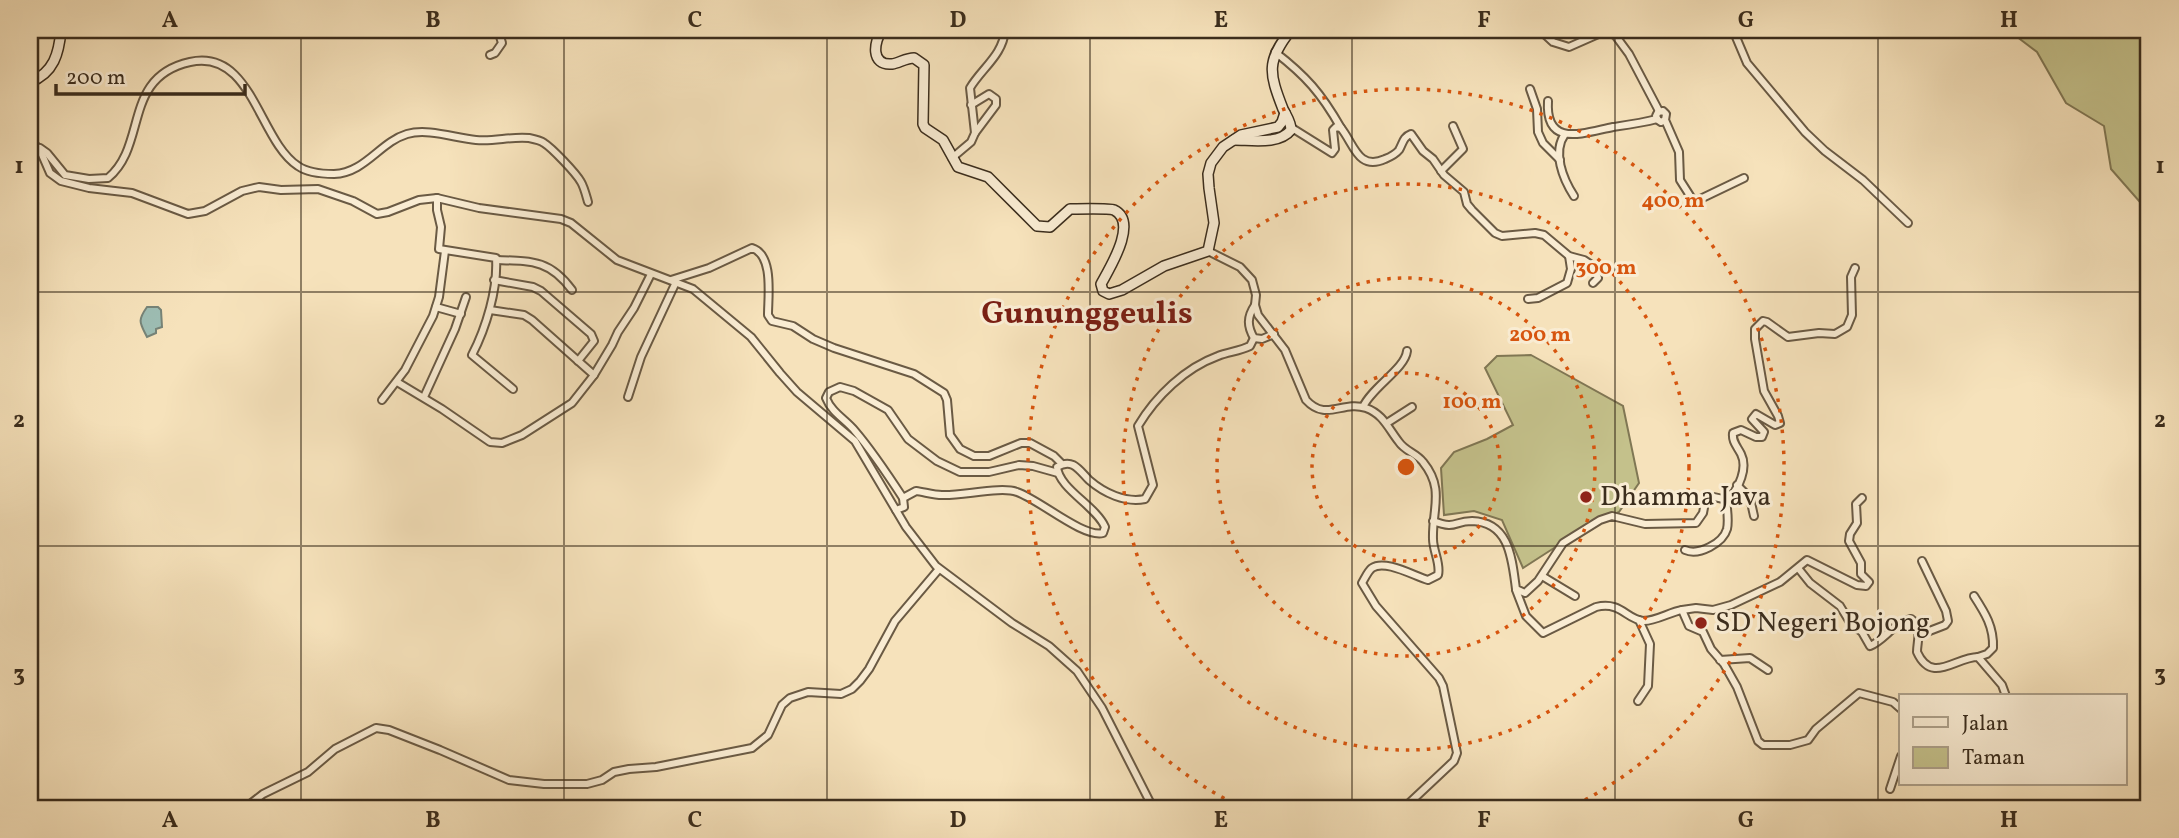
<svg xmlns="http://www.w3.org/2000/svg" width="2179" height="838" viewBox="0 0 2179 838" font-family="Vollkorn,serif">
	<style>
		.green { fill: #c4c18b; stroke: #807754; stroke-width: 2 }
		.water { fill: #9dbdb3; stroke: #768377; stroke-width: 2 }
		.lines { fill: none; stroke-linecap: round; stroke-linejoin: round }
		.street-casing { stroke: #6a5a44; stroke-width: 10 }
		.secondary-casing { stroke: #3b2d1d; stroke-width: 12 }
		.street { stroke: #f9ecd3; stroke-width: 6 }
		.secondary { stroke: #f9ecd3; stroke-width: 9 }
		.grid { fill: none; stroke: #3b2d1d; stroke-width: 2; stroke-opacity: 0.55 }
		.ring { fill: none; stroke: #d7550e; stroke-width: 3.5; stroke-dasharray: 3.5 7 }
		.poi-dot { fill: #8f2418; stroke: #f9ecd3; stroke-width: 2.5 }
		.labels { text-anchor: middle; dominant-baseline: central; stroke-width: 6; stroke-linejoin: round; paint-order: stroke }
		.poi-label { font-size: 28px; fill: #3b2d1d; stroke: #f9ecd3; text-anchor: start }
		.quarter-label { font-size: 32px; font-weight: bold; fill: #7a1f14; stroke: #f9ecd3 }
		.centre { fill: #d7550e; stroke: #f9ecd3; stroke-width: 3.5 }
		.ring-label { font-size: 21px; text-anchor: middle; font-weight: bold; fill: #d7550e; stroke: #f9ecd3; stroke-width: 6; stroke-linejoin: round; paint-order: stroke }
		.neatline { fill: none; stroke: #3b2d1d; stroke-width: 2.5 }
		.grid-label { font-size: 23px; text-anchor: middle; font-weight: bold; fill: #3b2d1d }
	</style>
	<rect width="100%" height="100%" fill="#f6e2bb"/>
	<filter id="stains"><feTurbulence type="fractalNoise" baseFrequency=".00286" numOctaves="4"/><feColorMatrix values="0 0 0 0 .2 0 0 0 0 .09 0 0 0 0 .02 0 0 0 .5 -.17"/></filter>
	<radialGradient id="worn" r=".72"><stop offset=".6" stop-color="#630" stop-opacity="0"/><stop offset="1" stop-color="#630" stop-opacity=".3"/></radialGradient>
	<g class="green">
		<polygon points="2008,30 2149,30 2149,217 2147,210 2111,169 2104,126 2066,103 2037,52"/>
		<polygon points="1531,355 1623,406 1639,483 1619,512 1582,530 1523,568 1502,520 1474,511 1444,515 1441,468 1454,452 1487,439 1513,425 1485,368 1497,356"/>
	</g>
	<path class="water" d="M147,307h11l3,3 1,17 -6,2v4l-9,4c-7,-14 -10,-16 0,-30z"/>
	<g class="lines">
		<defs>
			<g id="street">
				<polyline points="1540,30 1553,42 1569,47 1603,32 1615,35 1629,54 1659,111"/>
				<polyline points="1733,30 1747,63 1805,132 1825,151 1863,180 1908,223"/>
				<path d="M1275,52c31,24 46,41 66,76"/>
				<polyline points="490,55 495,53 502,43 498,30"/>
				<polyline points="1530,89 1537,109 1538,132 1543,143 1560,160"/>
				<path d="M1548,101c-3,47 35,32 65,26 14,-2 29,-4 44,-8"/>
				<polyline points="971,105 989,94 996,99 996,105 975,133"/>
				<polyline points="1665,120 1661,122 1658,120 1656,116 1658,112 1663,111 1666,114 1665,120 1679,152 1680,180 1694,202 1744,178"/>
				<path d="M1292,128l40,25 3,-4 -2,-19 3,-3 5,1c13,16 17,43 44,31 5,-2 10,-4 14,-9 4,-7 4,-13 12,-16l12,17 10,8 11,16 20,17 3,12 5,6 23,23 7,3 33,-3 9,2 25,21 15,4 9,6 5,12 -5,5"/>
				<path d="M1565,134c-13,18 -2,45 9,62"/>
				<polyline points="30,140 40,150 50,173 61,181 89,188 132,193 188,214 205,211 242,191 259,187 281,190 318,189 353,201 377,214 388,212 419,200 437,198 479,208 561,219 571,223 617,260 693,289 751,337 780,373 797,392 855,441 906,527 936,566 1012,623 1049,646 1077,671 1102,708 1153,808"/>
				<path d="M40,148l7,5 18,22 24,4 19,-1c40,-33 14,-101 82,-116 62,-14 69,79 108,104 10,7 24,8 36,8 31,-1 46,-32 73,-40 21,-6 48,4 69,6 18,2 35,-4 53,-2 5,1 11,2 15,5 8,5 32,30 37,39 3,5 5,13 7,20"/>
				<path d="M952,158l19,-16 4,-9 -5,-45c12,-20 33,-33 35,-58"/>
				<polyline points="1441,171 1463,149 1453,126"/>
				<path d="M437,198v12l4,17 -2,22 57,9c2,31 -10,70 -24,97l41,34"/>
				<path d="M1208,251l32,16 12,13 4,15 -1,10 3,10 27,35 21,50c20,22 37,0 60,8 17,6 22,20 33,34 6,9 17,11 24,20 22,27 9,47 10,77 0,12 8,25 5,36l-10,5c-14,-4 -43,-21 -56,-12 -4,3 -7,10 -10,15l14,23 63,72 4,8 14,67 -3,8 -50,47"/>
				<path d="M497,260c35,1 53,0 75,30"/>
				<polyline points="494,280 533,287 541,291 591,334 594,341 578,361"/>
				<path d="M671,280l38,-12 43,-20c22,7 16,48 16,67l4,6 21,5 20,13 21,9 80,26 30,19 3,7 3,35 10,14 14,7h15l32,-13h9l24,13 8,8"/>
				<polyline points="1528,299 1538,298 1567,283 1571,269 1569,256"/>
				<path d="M1255,305c-8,12 -8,21 -1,33l8,1 12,-5"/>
				<polyline points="436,307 461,314"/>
				<polyline points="490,310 524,315 532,320 594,375"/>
				<polyline points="397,382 442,409 490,442 502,443 522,435 572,403 594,375 612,345 618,332 634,308 651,274"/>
				<polyline points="424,397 455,329 466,297"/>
				<polyline points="628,397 641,357 676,282"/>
				<polyline points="382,400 405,370 433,316 439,297 445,251"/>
				<path d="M1363,407c9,-20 42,-38 44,-56"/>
				<polyline points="1387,423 1412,407"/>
				<polyline points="1737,485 1750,498 1754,516"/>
				<path d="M903,498l13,-7c8,1 18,4 26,4 20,1 59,-9 75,-3 23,8 66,46 86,41l2,-6c-9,-21 -46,-38 -48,-60 5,-3 10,-5 16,-2 6,3 11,10 16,15 15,13 36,23 56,19l8,-14 -15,-59c18,-30 47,-58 80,-70 10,-4 22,-5 32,-10l4,-8"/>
				<path d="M896,510l8,-3 -1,-9c-15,-23 -30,-46 -48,-67 -10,-12 -23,-18 -29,-33l3,-6 11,-5 14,4 34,19 20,29 29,22 23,11h29l30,-7 14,1 25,7"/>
				<path d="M1433,521c24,9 20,0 39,0 38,1 40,39 44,68l9,4 13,-12 25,-38 37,-23 12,-4 33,8 51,-1 7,-10 3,-16c8,-3 15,5 23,1 10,-10 19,-30 12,-44 -4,-8 -9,-12 -8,-21l8,-3 15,7h6l2,-5 -12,-13 4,-5 19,11 5,-2 -2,-7 -14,-25 -9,-52v-10l8,-8 4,1 21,15 31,-4 16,1 12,-7 5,-12 -1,-38 4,-9"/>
				<path d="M1685,550c14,6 38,-7 42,-21 2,-9 0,-20 -1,-29"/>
				<path d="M1798,568l12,15 30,23 11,18 11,8 8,14c15,-6 23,-23 41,-27 12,8 6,22 6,33 15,33 38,5 61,5l24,28 4,11"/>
				<polyline points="1542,576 1575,596"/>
				<path d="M1516,590l10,26 17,17 53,-26c26,-6 30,13 48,14 12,0 26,-9 38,-11l7,16 14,6 8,17 13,15 13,23 21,54 5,4h27l18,-5 8,-11 43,-36 34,9 8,7"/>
				<path d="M1974,596c11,17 20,31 19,52l-6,6 -9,3"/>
				<polyline points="1682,610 1696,608 1713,610 1731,605 1780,582 1807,560 1857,585 1866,586 1869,582 1861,574 1861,563 1849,541 1850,534 1857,523 1856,504 1862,498"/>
				<polyline points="1919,635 1945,625 1948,621 1946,611 1922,561"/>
				<polyline points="1720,660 1750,658 1768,670"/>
				<polyline points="1638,701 1648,686 1650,644 1639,620"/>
				<polyline points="1890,789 1901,756"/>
				<polyline points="245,808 263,794 308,772 335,749 376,728 389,730 440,750 509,780 544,784 587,784 602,780 614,772 629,769 656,767 752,748 768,735 782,705 790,698 808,692 841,694 852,689 860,681 869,669 895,621 939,569"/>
			</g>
			<g id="secondary">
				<path d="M882,30c-8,11 -12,36 10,34 7,-1 14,-6 22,-6l10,7 -1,59 2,4 18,12 15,27 30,10 49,49 13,1 20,-18c7,0 39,-1 44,1 25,12 -5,59 -13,74l2,7 6,3 13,-4 42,-24 44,-15 6,-28 -5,-35 -1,-14 3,-11 12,-16 18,-12 37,-8 4,-5 3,-9"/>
				<path d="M30,82c24,-9 29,-29 31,-52"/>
				<path d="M1234,140c18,0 45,5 57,-10 0,-8 -4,-13 -8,-21 -14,-36 -17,-48 8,-79"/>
			</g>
		</defs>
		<use href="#street" class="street-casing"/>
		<use href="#secondary" class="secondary-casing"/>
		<use href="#street" class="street"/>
		<use href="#secondary" class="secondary"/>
	</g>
	<path class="grid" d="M301,30v778M564,30v778M827,30v778M1090,30v778M1352,30v778M1615,30v778M1878,30v778M30,292h2119M30,546h2119"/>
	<g class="ring">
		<circle cx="1406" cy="467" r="94"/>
		<circle cx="1406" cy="467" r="189"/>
		<circle cx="1406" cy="467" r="283"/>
		<path d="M1243 808A378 378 0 1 1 1569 808"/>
	</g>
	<g class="poi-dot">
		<circle cx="1586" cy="497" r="7"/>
		<circle cx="1701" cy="623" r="7"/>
	</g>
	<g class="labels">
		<g class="poi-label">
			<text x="1600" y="497">Dhamma Java</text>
			<text x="1715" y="623">SD Negeri Bojong</text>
		</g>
		<g class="quarter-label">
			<text x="1087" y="315">Gununggeulis</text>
		</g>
	</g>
	<circle cx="1406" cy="467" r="10" class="centre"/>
	<g class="ring-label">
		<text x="1673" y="207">400 m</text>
		<text x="1606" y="274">300 m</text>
		<text x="1540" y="341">200 m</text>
		<text x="1472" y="408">100 m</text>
	</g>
	<rect width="2179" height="838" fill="none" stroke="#f6e2bb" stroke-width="77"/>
	<rect x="1899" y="694" width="228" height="91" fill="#f9ecd3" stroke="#ada08a" stroke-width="2"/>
	<rect x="1913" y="717" width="35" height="10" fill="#f9ecd3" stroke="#ada08a" stroke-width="2"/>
	<text x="1962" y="730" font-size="21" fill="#3b2d1d">Jalan</text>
	<rect x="1913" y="747" width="35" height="21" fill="#c4c18b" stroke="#ada08a" stroke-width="2"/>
	<text x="1962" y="764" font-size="21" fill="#3b2d1d">Taman</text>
	<path d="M56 84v10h189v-10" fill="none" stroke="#3b2d1d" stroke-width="3.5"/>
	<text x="66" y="84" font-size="21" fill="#3b2d1d" stroke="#f9ecd3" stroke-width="5" paint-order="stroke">200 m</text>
	<rect x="38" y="38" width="2102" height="762" class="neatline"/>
	<g class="grid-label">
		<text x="170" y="27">A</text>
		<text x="433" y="27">B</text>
		<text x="695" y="27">C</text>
		<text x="958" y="27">D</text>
		<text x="1221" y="27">E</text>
		<text x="1484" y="27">F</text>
		<text x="1746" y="27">G</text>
		<text x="2009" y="27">H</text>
		<text x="19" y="173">1</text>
		<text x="2160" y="173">1</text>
		<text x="19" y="427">2</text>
		<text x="2160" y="427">2</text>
		<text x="19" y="681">3</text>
		<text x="2160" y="681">3</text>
		<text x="170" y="827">A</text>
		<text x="433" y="827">B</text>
		<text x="695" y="827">C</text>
		<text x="958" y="827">D</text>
		<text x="1221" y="827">E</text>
		<text x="1484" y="827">F</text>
		<text x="1746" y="827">G</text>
		<text x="2009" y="827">H</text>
	</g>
	<rect width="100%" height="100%" filter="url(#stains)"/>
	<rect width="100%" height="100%" fill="url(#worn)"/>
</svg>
